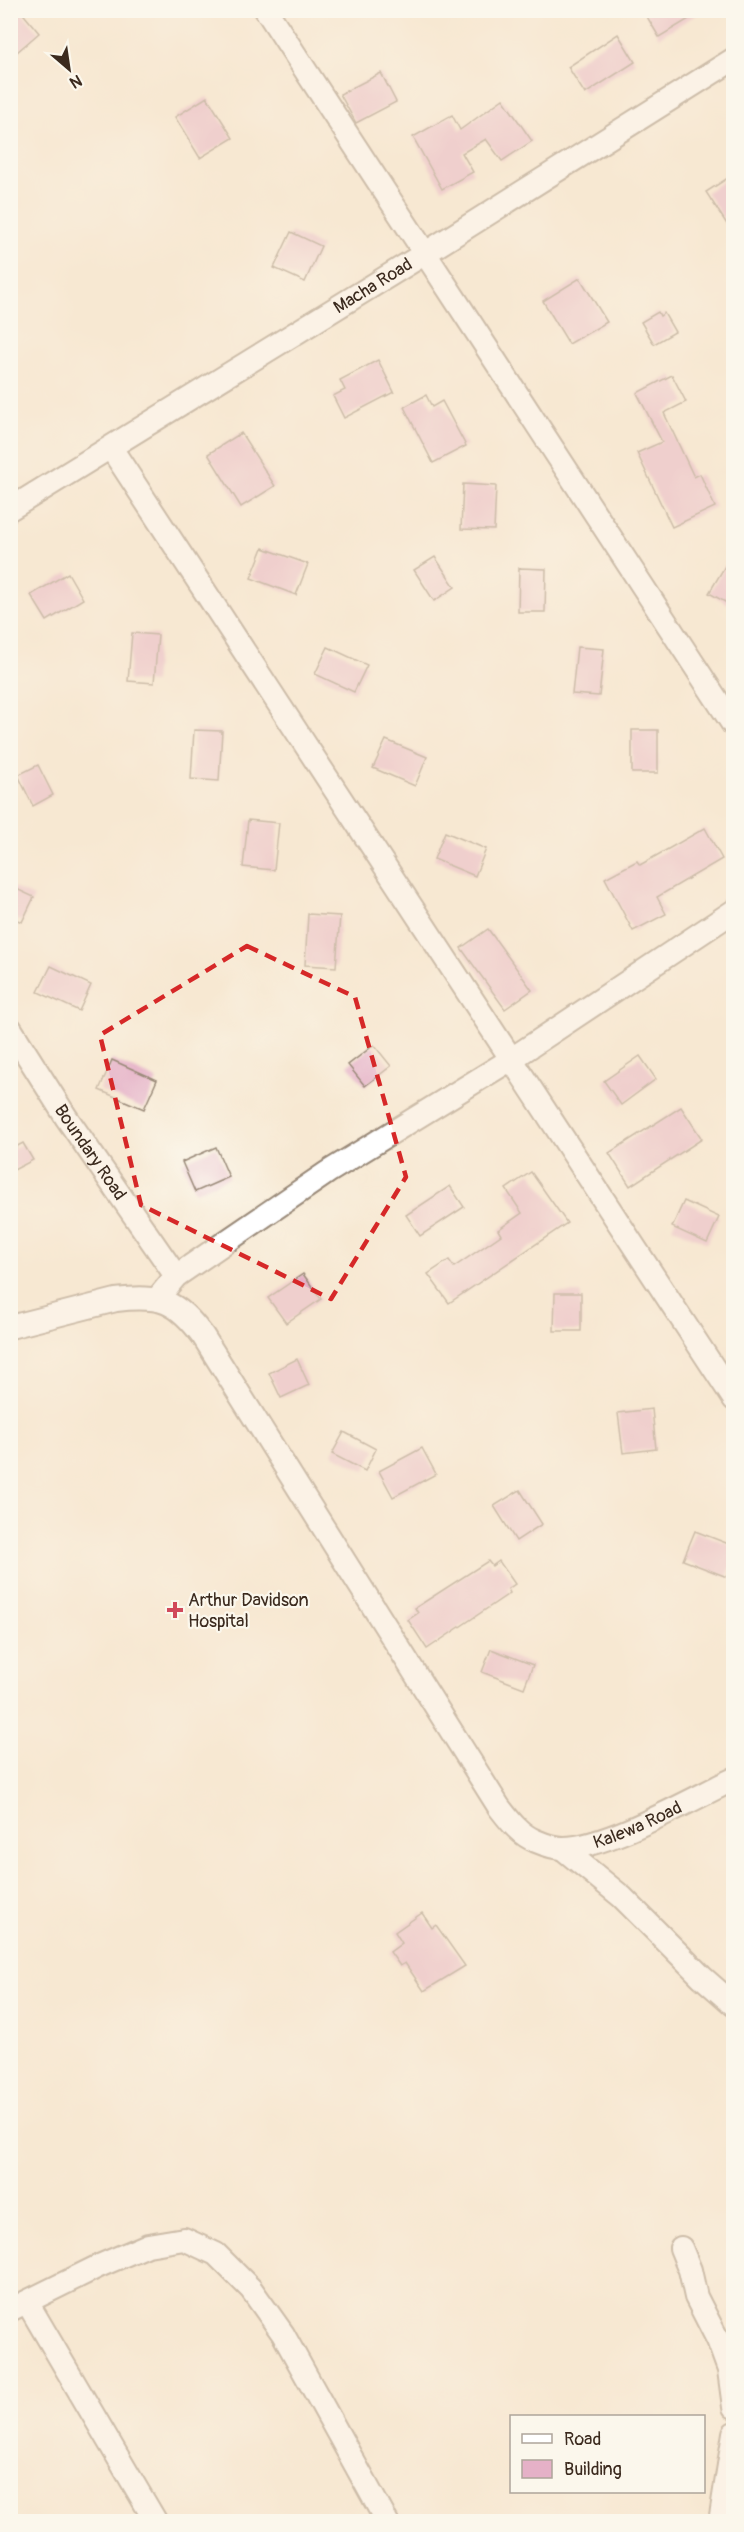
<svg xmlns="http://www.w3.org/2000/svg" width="744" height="2532" viewBox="0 0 744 2532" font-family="Pangolin,sans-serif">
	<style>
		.building { fill: #e5b1c7 }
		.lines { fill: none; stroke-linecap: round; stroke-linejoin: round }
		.minor-casing { stroke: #998978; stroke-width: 26 }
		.minor { stroke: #fff; stroke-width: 22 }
		.marked { fill: none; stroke: #d62828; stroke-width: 4.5; stroke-dasharray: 12 8; stroke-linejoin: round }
		.poi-dot { fill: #d1495b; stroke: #fbf7ec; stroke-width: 2 }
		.labels { text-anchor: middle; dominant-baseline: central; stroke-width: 4.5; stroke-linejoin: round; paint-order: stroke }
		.street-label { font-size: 18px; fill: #3b2a1e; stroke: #fbf7ec }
		.poi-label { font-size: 18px; fill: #3b2a1e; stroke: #fbf7ec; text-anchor: start }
	</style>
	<rect width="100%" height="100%" fill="#fbf7ec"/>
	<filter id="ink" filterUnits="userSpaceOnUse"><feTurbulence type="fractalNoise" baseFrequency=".0167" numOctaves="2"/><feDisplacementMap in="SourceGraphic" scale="12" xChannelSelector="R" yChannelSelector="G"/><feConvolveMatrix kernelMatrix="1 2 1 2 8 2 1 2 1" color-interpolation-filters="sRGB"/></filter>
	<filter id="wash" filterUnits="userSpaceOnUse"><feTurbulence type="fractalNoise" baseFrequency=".008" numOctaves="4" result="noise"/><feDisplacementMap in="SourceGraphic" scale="24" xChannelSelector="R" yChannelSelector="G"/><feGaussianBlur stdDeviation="1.35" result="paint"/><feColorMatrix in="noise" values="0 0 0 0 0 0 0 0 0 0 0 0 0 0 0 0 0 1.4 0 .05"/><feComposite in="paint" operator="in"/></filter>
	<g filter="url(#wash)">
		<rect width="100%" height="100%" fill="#f7e8d2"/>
		<g id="blocks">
			<g class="building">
				<polygon points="10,10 20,10 39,33 10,58"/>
				<polygon points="643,10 704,10 659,37"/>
				<polygon points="618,34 635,62 585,94 568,67"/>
				<polygon points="381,73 396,102 356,123 340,94"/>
				<polygon points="207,97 233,138 200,158 175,117"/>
				<polygon points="503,99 532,141 502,161 486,139 462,153 473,172 442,189 413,137 452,115 460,130"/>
				<polygon points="734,174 734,235 706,192"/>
				<polygon points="291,232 321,246 305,282 274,268"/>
				<polygon points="580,278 607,322 569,344 543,301"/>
				<polygon points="658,312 660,316 664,313 675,332 654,344 641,322"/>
				<polygon points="378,360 394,392 344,418 333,396 345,390 340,380"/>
				<polygon points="672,375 686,402 664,413 694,477 700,474 715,507 672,527 637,453 662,442 637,393"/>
				<polygon points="426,395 432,407 442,401 466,446 433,463 404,407"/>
				<polygon points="241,433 275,486 241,507 208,454"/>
				<polygon points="463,484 496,486 494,530 461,529"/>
				<polygon points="263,548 308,564 296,595 251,578"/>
				<polygon points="734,551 734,607 709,593"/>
				<polygon points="435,557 455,587 434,601 414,570"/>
				<polygon points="519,568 546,569 545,612 518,612"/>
				<polygon points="68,573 83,599 47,621 31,595"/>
				<polygon points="132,633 158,635 154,683 128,681"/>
				<polygon points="328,647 367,665 354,692 315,674"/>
				<polygon points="577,647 604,649 599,696 572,694"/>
				<polygon points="194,730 222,731 219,781 191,779"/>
				<rect x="632" y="730" width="26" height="43"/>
				<polygon points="386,740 427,757 415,786 373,768"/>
				<polygon points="38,765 53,795 33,806 18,775"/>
				<polygon points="248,820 279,823 274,870 243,867"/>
				<polygon points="705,828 722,859 657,897 666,914 633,931 605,878 637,861 640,865"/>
				<polygon points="445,832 486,849 475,876 434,859"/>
				<polygon points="10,886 34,897 22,922 10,917"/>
				<polygon points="308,914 340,916 336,967 305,965"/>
				<polygon points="488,929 532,990 505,1009 461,948"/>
				<polygon points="51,966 91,985 79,1011 38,992"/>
				<polygon points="374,1045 391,1066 365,1086 348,1065"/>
				<polygon points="640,1056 656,1079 621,1105 604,1081"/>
				<polygon points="112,1060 157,1080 144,1109 99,1090"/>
				<polygon points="681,1107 702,1139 630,1186 609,1153"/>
				<polygon points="23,1143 33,1160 10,1172 10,1150"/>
				<polygon points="216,1147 229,1177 195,1192 182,1162"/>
				<polygon points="531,1172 567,1223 449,1303 428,1274 449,1260 454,1267 501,1235 498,1230 522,1213 506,1189"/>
				<polygon points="450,1186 464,1207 420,1236 406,1215"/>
				<polygon points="684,1201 719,1217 707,1243 672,1227"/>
				<polygon points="303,1274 321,1299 286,1323 268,1298"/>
				<polygon points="555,1293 581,1293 581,1331 554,1331"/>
				<polygon points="297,1359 309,1385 281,1398 269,1373"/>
				<polygon points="652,1409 656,1449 623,1453 618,1413"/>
				<polygon points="344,1432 376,1449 365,1471 332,1454"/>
				<polygon points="422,1448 436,1474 393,1497 379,1471"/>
				<polygon points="520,1490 542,1524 516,1541 494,1506"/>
				<polygon points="695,1531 734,1546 734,1561 727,1577 683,1560"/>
				<polygon points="488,1561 492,1566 499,1561 515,1584 508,1589 510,1593 427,1649 408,1620 418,1613 415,1608"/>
				<polygon points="491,1649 533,1665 524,1688 482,1672"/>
				<polygon points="422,1913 432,1928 436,1925 465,1966 424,1991 405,1963 400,1966 390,1952 402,1943 395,1932"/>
			</g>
		</g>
	</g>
	<g filter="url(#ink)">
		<use href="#blocks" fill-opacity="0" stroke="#998978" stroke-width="1.5"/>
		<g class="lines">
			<defs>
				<g id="minor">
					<polyline points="266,10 734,726"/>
					<polyline points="111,448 734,1399"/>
					<path id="s1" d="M10,509l414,-255 310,-195"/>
					<path id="s2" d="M10,1028l56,89 110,159"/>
					<polyline points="157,1299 176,1276 328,1172 510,1060 734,911"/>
					<path id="s3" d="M10,1327l106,-27c45,-5 60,0 87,36l296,471c10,13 21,28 37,34 7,3 19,7 27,7 44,0 129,-49 171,-69"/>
					<polyline points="562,1848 622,1897 702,1977 734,2005"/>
					<polyline points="681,2248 690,2270 696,2297 718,2340 729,2370 734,2407"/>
					<polyline points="27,2302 156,2522"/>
					<polyline points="10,2310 99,2266 148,2245 184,2239 216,2254 251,2289 283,2334 387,2522"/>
					<polyline points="720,2522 734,2433"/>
				</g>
			</defs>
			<use href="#minor" class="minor-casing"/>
			<use href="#minor" class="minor"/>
		</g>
	</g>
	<path d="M0 0H744V2532H0ZM247,946l108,51 51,180 -75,122 -190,-94 -41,-170z" fill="#f7e8d2" fill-opacity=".55" fill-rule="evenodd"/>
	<path class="marked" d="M247,946l108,51 51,180 -75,122 -190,-94 -41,-170z"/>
	<path class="poi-dot" d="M172 1601h6v6h6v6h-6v6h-6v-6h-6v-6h6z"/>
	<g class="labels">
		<g class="street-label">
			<text stroke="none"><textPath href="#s1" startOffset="426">Macha Road</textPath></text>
			<text stroke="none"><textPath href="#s2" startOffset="148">Boundary Road</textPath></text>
			<text stroke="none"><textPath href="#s3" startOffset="924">Kalewa Road</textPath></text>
		</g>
		<g class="poi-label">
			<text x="188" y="1600">Arthur Davidson<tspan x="188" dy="21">Hospital</tspan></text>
		</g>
	</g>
	<rect width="744" height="2532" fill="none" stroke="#fbf7ec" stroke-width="36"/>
	<rect x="510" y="2415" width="195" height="78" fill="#fbf7ec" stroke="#aea59a" stroke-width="1.5"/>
	<rect x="522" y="2434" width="30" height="9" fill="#ffffff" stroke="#aea59a" stroke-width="1.5"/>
	<text x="564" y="2445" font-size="18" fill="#3b2a1e">Road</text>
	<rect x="522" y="2460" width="30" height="18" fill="#e5b1c7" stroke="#aea59a" stroke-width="1.5"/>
	<text x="564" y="2475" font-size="18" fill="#3b2a1e">Building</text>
	<g transform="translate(69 69) rotate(151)" stroke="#fbf7ec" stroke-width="4.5" paint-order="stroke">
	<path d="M0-4.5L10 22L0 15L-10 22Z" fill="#3b2a1e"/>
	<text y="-9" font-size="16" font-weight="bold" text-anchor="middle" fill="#3b2a1e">N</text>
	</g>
</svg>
